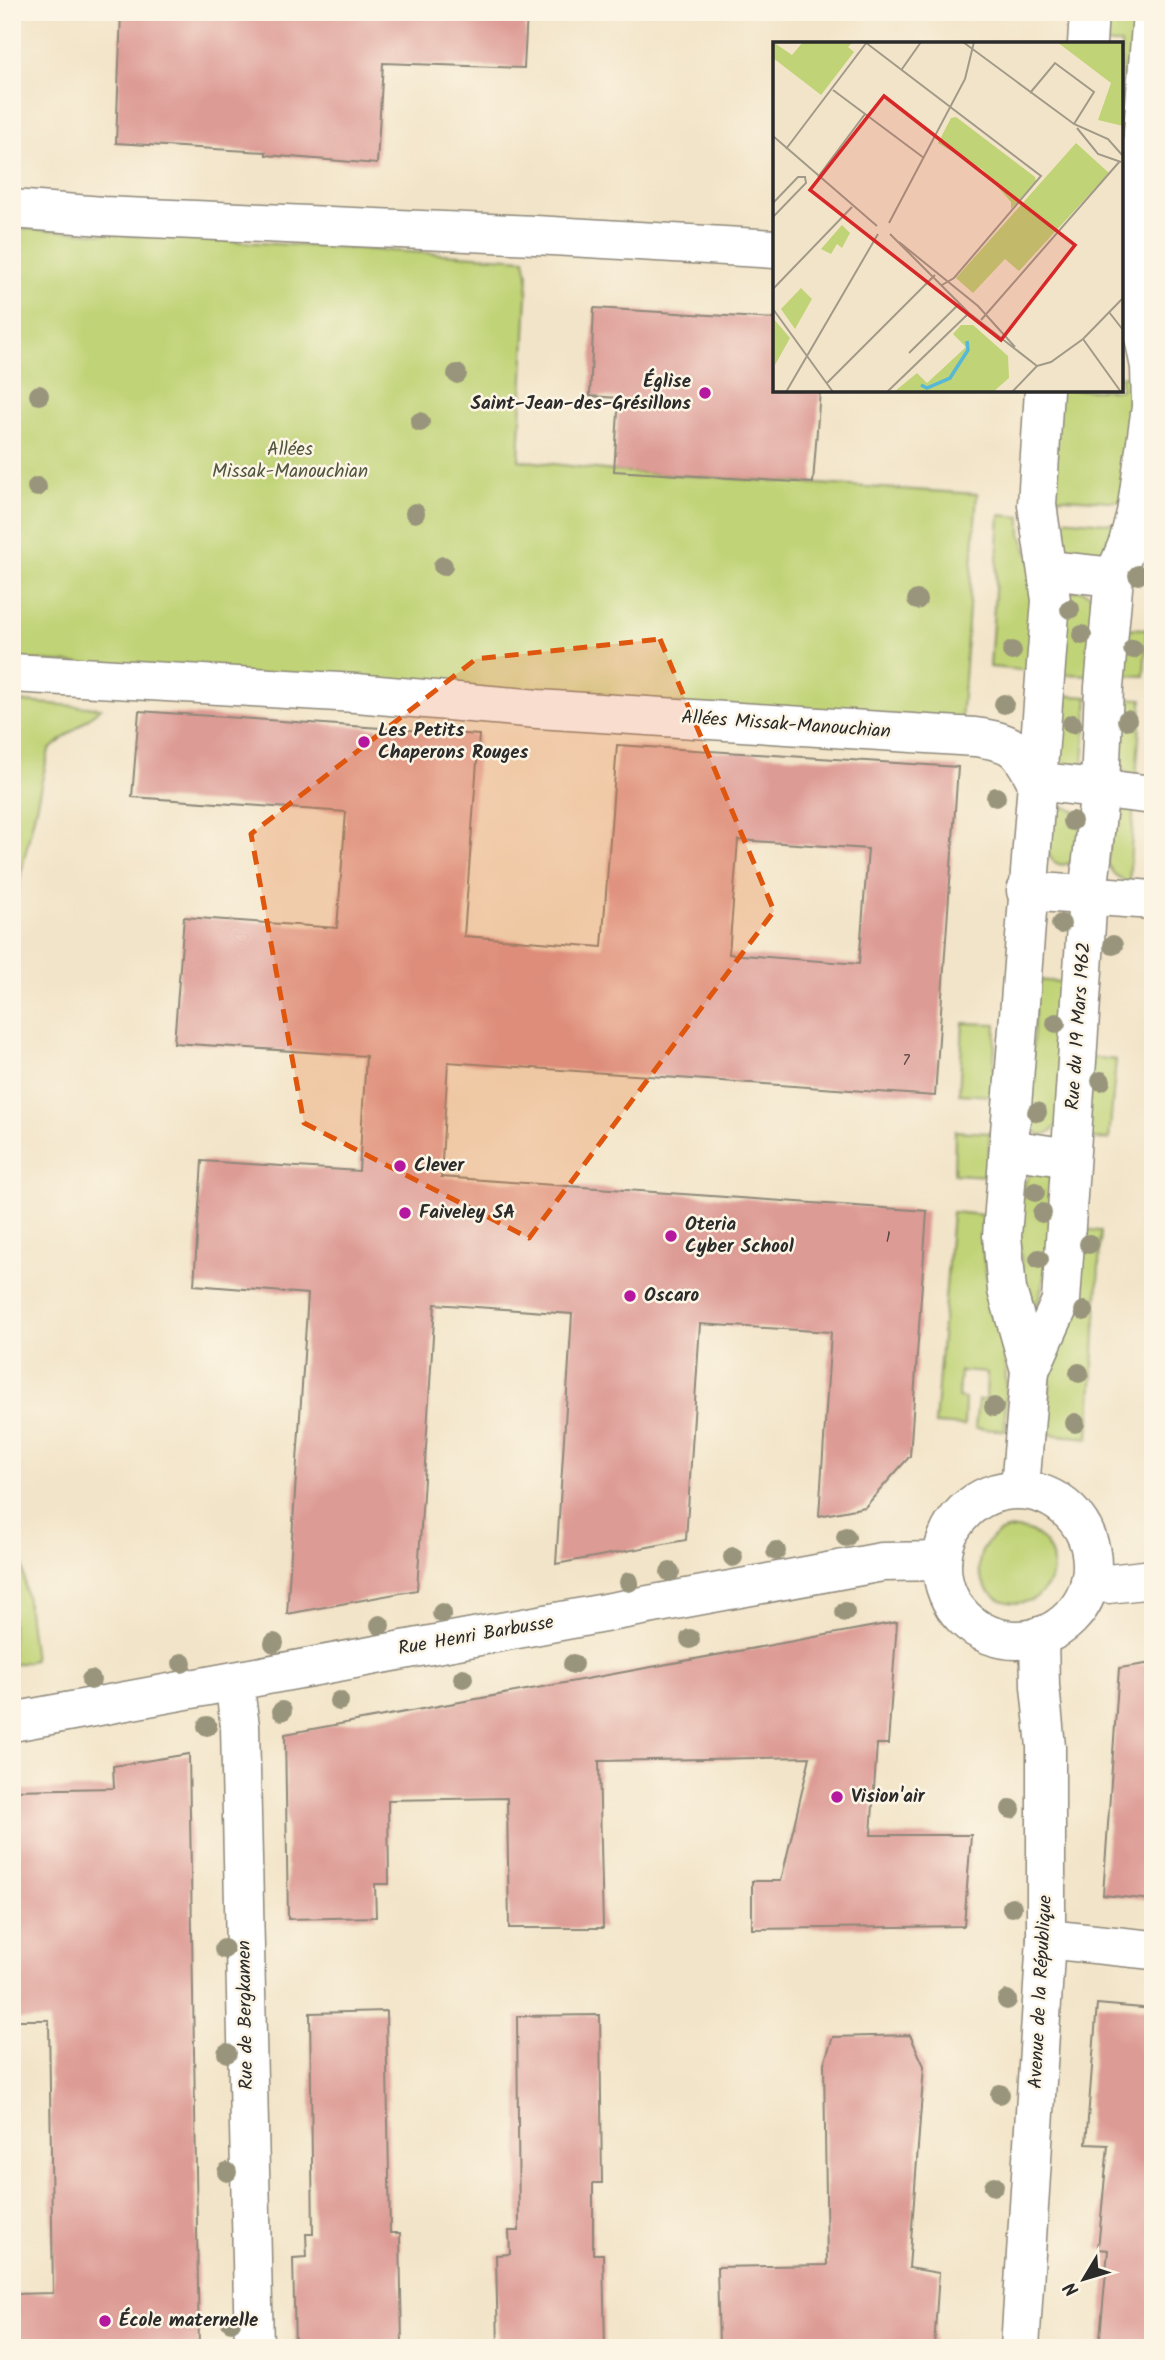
<svg xmlns="http://www.w3.org/2000/svg" width="1165" height="2360" viewBox="0 0 1165 2360" font-family="Kalam,sans-serif">
	<style>
		.green { fill: #c0d376; stroke: #767f50; stroke-width: 2 }
		.building { fill: #dd9b95; fill-rule: evenodd }
		.lines { fill: none; stroke-linecap: round; stroke-linejoin: round }
		.minor-casing { stroke: #8e887a; stroke-width: 41 }
		.minor { stroke: #fff; stroke-width: 38 }
		.tree { fill: #99957c }
		.marked { fill: #df570e; fill-opacity: 0.2; stroke: #df570e; stroke-width: 5; stroke-dasharray: 14 9; stroke-linejoin: round }
		.poi-dot { fill: #b5179e; stroke: #fcf5e5; stroke-width: 2.5 }
		.labels { text-anchor: middle; dominant-baseline: central; stroke-width: 5; stroke-linejoin: round; paint-order: stroke }
		.number-label { font-size: 16px; fill: #584746 }
		.poi-label { font-size: 19px; font-weight: bold; fill: #2b2b2b; stroke: #fcf5e5; text-anchor: start }
		.park-label { font-size: 19px; fill: #50553e; stroke: #fcf5e5 }
		.street-label { font-size: 19px; fill: #2b2b2b; stroke: #fcf5e5 }
		.inset-river { fill: none; stroke: #57b8d6; stroke-width: 3.5 }
		.inset-road { fill: none; stroke: #a29a89; stroke-width: 2 }
		.view { fill: #d62828; fill-opacity: 0.15; stroke: #d62828; stroke-width: 3.5 }
		.inset-edge { fill: none; stroke: #2b2b2b; stroke-width: 3.5 }
	</style>
	<rect width="100%" height="100%" fill="#fcf5e5"/>
	<filter id="ink" filterUnits="userSpaceOnUse"><feTurbulence type="fractalNoise" baseFrequency=".0143" numOctaves="2"/><feDisplacementMap in="SourceGraphic" scale="14" xChannelSelector="R" yChannelSelector="G"/><feConvolveMatrix kernelMatrix="1 2 1 2 8 2 1 2 1" color-interpolation-filters="sRGB"/></filter>
	<filter id="wash" filterUnits="userSpaceOnUse"><feTurbulence type="fractalNoise" baseFrequency=".00686" numOctaves="4" result="noise"/><feDisplacementMap in="SourceGraphic" scale="28" xChannelSelector="R" yChannelSelector="G"/><feGaussianBlur stdDeviation="1.57" result="paint"/><feColorMatrix in="noise" values="0 0 0 0 0 0 0 0 0 0 0 0 0 0 0 0 0 1.4 0 .05"/><feComposite in="paint" operator="in"/></filter>
	<g filter="url(#wash)">
		<rect width="100%" height="100%" fill="#f2e4c8"/>
		<g class="green">
			<polygon points="1106,12 1138,12 1121,217 1121,44 1103,44"/>
			<polygon points="12,228 525,259 528,275 519,460 614,471 977,494 961,723 12,659"/>
			<polygon points="1121,376 1132,377 1124,502 1050,497 1058,390 1121,390"/>
			<polygon points="1000,515 1021,517 1021,534 1036,575 1031,671 990,667"/>
			<polygon points="1048,518 1120,524 1108,548 1083,557 1058,544"/>
			<polygon points="1080,590 1089,594 1095,604 1090,675 1058,674 1063,605 1071,592"/>
			<polygon points="1120,628 1147,629 1144,676 1116,675"/>
			<polygon points="1057,695 1088,697 1083,764 1077,772 1057,770"/>
			<path d="M1115,698l27,1 -6,78c-32,-11 -22,-52 -21,-79z"/>
			<polygon points="12,701 101,708 49,750 21,873 12,925"/>
			<polygon points="1134,804 1129,884 1114,874 1107,864 1115,810"/>
			<path d="M1065,807l12,5c22,71 -55,70 -22,-2z"/>
			<polygon points="1037,980 1068,983 1058,1124 1052,1131 1043,1135 1032,1130 1027,1122"/>
			<polygon points="963,1023 996,1024 992,1096 959,1094"/>
			<polygon points="1089,1057 1116,1060 1109,1140 1083,1138"/>
			<polygon points="955,1131 990,1133 987,1176 954,1174"/>
			<path d="M1040,1172l9,4c13,34 -3,93 -11,127l-5,3 -5,-3c-6,-32 -19,-102 2,-129z"/>
			<path d="M952,1212l31,3c-5,49 11,87 20,134 5,27 2,55 2,82l-30,-3 3,-28h8l1,-27 -27,-2 -2,27 7,1 -1,27 -29,-2z"/>
			<polygon points="1078,1229 1101,1231 1089,1438 1047,1434 1050,1374"/>
			<polygon points="12,1477 34,1660 12,1665"/>
			<circle cx="1016" cy="1566" r="37"/>
		</g>
		<g id="blocks">
			<g class="building">
				<polygon points="121,12 527,12 524,68 383,63 377,164 266,155 266,152 116,143"/>
				<polygon points="594,308 775,319 775,390 820,390 813,483 614,471 619,398 590,396"/>
				<path d="M139,711l340,24 -15,201 138,11 15,-202 341,22 -23,329 -487,-34 -7,115 486,34 -17,245 -45,51 -46,9 12,-184 -131,-8 -14,216 -130,24 16,-250 -137,-10 -18,286 -130,24 21,-320 -114,-9 8,-124 157,10 7,-115 -192,-13 10,-126 153,11 9,-116 -214,-15zM738,840l130,9 -9,115 -130,-10z"/>
				<polygon points="897,1622 888,1744 877,1744 871,1835 971,1835 964,1926 752,1929 752,1881 781,1881 810,1757 599,1761 603,1928 509,1928 507,1798 388,1800 389,1884 375,1884 376,1917 288,1919 285,1734"/>
				<polygon points="1153,1663 1153,1900 1103,1895 1119,1668"/>
				<polygon points="189,1754 199,2348 12,2348 12,2294 53,2293 49,2020 12,2020 12,1790 114,1788 113,1766"/>
				<polygon points="1097,2004 1153,2009 1153,2348 1099,2348 1108,2250 1098,2249 1108,2145 1086,2144"/>
				<polygon points="386,2011 390,2233 400,2233 402,2348 295,2348 293,2258 307,2257 306,2234 313,2234 310,2013"/>
				<polygon points="600,2015 602,2183 593,2183 593,2254 603,2254 605,2348 498,2348 496,2255 510,2254 509,2231 519,2231 517,2016"/>
				<polygon points="910,2035 924,2066 909,2268 939,2273 934,2347 719,2348 717,2267 827,2265 824,2063 833,2037"/>
			</g>
		</g>
	</g>
	<g filter="url(#ink)">
		<use href="#blocks" fill-opacity="0" stroke="#8e887a" stroke-width="2"/>
		<g class="lines">
			<defs>
				<g id="minor">
					<polyline points="1087,44 1089,12"/>
					<polyline points="12,209 103,216 535,235 775,249"/>
					<polyline points="1048,570 1114,577"/>
					<path d="M12,673l344,20 182,16 437,28c37,5 44,10 61,44l117,14"/>
					<polyline points="1026,891 1153,900"/>
					<polyline points="1009,1149 1070,1158"/>
					<polyline points="1030,1370 1061,1301 1088,895 1100,787 1104,687 1114,577 1128,543 1136,513 1151,407 1150,367 1132,278 1152,12"/>
					<polyline points="1020,1488 1030,1370 1007,1290 1002,1236 1051,600 1037,505 1044,390"/>
					<circle cx="1017" cy="1565" r="75"/>
					<polyline points="1090,1581 1108,1584 1153,1579"/>
					<polyline points="234,1682 240,1726 254,2348"/>
					<polyline points="12,1722 882,1562 942,1561"/>
					<polyline points="1046,1939 1153,1950"/>
					<polyline points="1020,2348 1046,1939 1046,1747 1040,1686 1039,1636"/>
				</g>
			</defs>
			<use href="#minor" class="minor-casing"/>
			<use href="#minor" class="minor"/>
		</g>
		<g class="tree">
			<circle cx="457" cy="374" r="10"/>
			<circle cx="39" cy="395" r="10"/>
			<circle cx="420" cy="422" r="10"/>
			<circle cx="37" cy="487" r="10"/>
			<circle cx="415" cy="513" r="10"/>
			<circle cx="443" cy="566" r="10"/>
			<circle cx="1138" cy="575" r="10"/>
			<circle cx="917" cy="600" r="10"/>
			<circle cx="1070" cy="609" r="10"/>
			<circle cx="1082" cy="635" r="10"/>
			<circle cx="1133" cy="649" r="10"/>
			<circle cx="1012" cy="651" r="10"/>
			<circle cx="1004" cy="704" r="10"/>
			<circle cx="1127" cy="720" r="10"/>
			<circle cx="1072" cy="724" r="10"/>
			<circle cx="996" cy="797" r="10"/>
			<circle cx="1072" cy="821" r="10"/>
			<circle cx="1061" cy="924" r="10"/>
			<circle cx="1113" cy="945" r="10"/>
			<circle cx="1056" cy="1023" r="10"/>
			<circle cx="1101" cy="1081" r="10"/>
			<circle cx="1037" cy="1112" r="10"/>
			<circle cx="1035" cy="1192" r="10"/>
			<circle cx="1042" cy="1213" r="10"/>
			<circle cx="1089" cy="1244" r="10"/>
			<circle cx="1039" cy="1259" r="10"/>
			<circle cx="1084" cy="1311" r="10"/>
			<circle cx="1079" cy="1373" r="10"/>
			<circle cx="994" cy="1407" r="10"/>
			<circle cx="1075" cy="1423" r="10"/>
			<circle cx="846" cy="1537" r="10"/>
			<circle cx="776" cy="1551" r="10"/>
			<circle cx="733" cy="1557" r="10"/>
			<circle cx="670" cy="1572" r="10"/>
			<circle cx="629" cy="1582" r="10"/>
			<circle cx="845" cy="1612" r="10"/>
			<circle cx="442" cy="1613" r="10"/>
			<circle cx="380" cy="1625" r="10"/>
			<circle cx="690" cy="1639" r="10"/>
			<circle cx="274" cy="1643" r="10"/>
			<circle cx="182" cy="1663" r="10"/>
			<circle cx="573" cy="1664" r="10"/>
			<circle cx="463" cy="1678" r="10"/>
			<circle cx="91" cy="1680" r="10"/>
			<circle cx="339" cy="1701" r="10"/>
			<circle cx="282" cy="1711" r="10"/>
			<circle cx="207" cy="1726" r="10"/>
			<circle cx="1011" cy="1809" r="10"/>
			<circle cx="1012" cy="1907" r="10"/>
			<circle cx="224" cy="1949" r="10"/>
			<circle cx="1007" cy="2000" r="10"/>
			<circle cx="227" cy="2053" r="10"/>
			<circle cx="1000" cy="2094" r="10"/>
			<circle cx="227" cy="2172" r="10"/>
			<circle cx="994" cy="2186" r="10"/>
			<circle cx="231" cy="2322" r="10"/>
		</g>
	</g>
	<path class="marked" d="M660,639l114,272 -245,327 -225,-115 -53,-289 225,-175z"/>
	<g class="poi-dot">
		<circle cx="705" cy="393" r="7"/>
		<circle cx="364" cy="742" r="7"/>
		<circle cx="400" cy="1166" r="7"/>
		<circle cx="405" cy="1213" r="7"/>
		<circle cx="671" cy="1236" r="7"/>
		<circle cx="630" cy="1296" r="7"/>
		<circle cx="837" cy="1797" r="7"/>
		<circle cx="105" cy="2321" r="7"/>
	</g>
	<g class="labels">
		<g class="number-label">
			<text x="906" y="1060">7</text>
			<text x="888" y="1237">1</text>
		</g>
		<g class="poi-label">
			<text x="691" y="382" text-anchor="end">Église<tspan x="691" dy="22">Saint-Jean-des-Grésillons</tspan></text>
			<text x="378" y="731">Les Petits<tspan x="378" dy="22">Chaperons Rouges</tspan></text>
			<text x="414" y="1166">Clever</text>
			<text x="419" y="1213">Faiveley SA</text>
			<text x="685" y="1225">Oteria<tspan x="685" dy="22">Cyber School</tspan></text>
			<text x="644" y="1296">Oscaro</text>
			<text x="851" y="1797">Vision'air</text>
			<text x="119" y="2321">École maternelle</text>
		</g>
		<g class="park-label">
			<text x="290" y="450">Allées<tspan x="290" dy="22">Missak-Manouchian</tspan></text>
		</g>
		<g class="street-label">
			<text transform="translate(786 725) rotate(4)">Allées Missak-Manouchian</text>
			<text transform="translate(1079 1026) rotate(-86)">Rue du 19 Mars 1962</text>
			<text transform="translate(476 1636) rotate(-10)">Rue Henri Barbusse</text>
			<text transform="translate(1041 1992) rotate(-87)">Avenue de la République</text>
			<text transform="translate(246 2015) rotate(-91)">Rue de Bergkamen</text>
		</g>
	</g>
	<g transform="translate(773 42)">
		<rect width="350" height="350" fill="#f2e4c8"/>
		<path d="M0,0l19,13 11,-13h50l-5,5 6,5 -33,43 -48,-37zM284,0h66v84l-25,-6 13,-37zM183,75l79,60 1,5 -25,27v-7l-28,-32 -45,-27 13,-25zM303,101l33,30 -90,98 -14,-12 -32,34 -17,-15zM69,183l8,8 -8,15 -5,-4 -6,10 -10,-5zM28,246l11,11 -17,30 -14,-20zM0,276l17,20 -15,27 -2,-19zM188,283h12l35,31 1,22 -16,14h-99l23,-19 10,10 39,-36 -13,-13z" fill="#c0d376"/>
		<path class="inset-river" d="M148,343l6,3 23,-10 18,-28 -1,-9"/>
		<path class="inset-road" d="M92,0l176,134 -87,102 -12,7M190,0l111,82 34,15 15,17M129,27l19,-27M60,48l91,68M257,51l25,-30 39,29 -20,32M304,86l21,26 23,8M0,94l104,90M13,107l81,-107M45,135l47,-63M0,161l25,-26h7l1,6 -33,34M116,181l76,-144 9,-37M117,192l79,79 68,53M126,200l79,64 37,41M0,247l79,-82M0,267l60,83M336,270l14,18M208,278l139,-159M310,297l38,53M136,311l51,-50M264,324l14,-4 32,-23 40,-41M54,341l108,-108M13,350l92,-158M114,350l82,-79M239,350l25,-26"/>
		<path class="view" d="M111,54l191,149 -74,95 -191,-150z"/>
		<rect width="350" height="350" class="inset-edge"/>
	</g>
	<rect width="1165" height="2360" fill="none" stroke="#fcf5e5" stroke-width="42"/>
	<g transform="translate(1084 2279) rotate(232)" stroke="#fcf5e5" stroke-width="5" paint-order="stroke">
	<path d="M0-5L12 26L0 18L-12 26Z" fill="#2b2b2b"/>
	<text y="-10" font-size="19" font-weight="bold" text-anchor="middle" fill="#2b2b2b">N</text>
	</g>
</svg>
